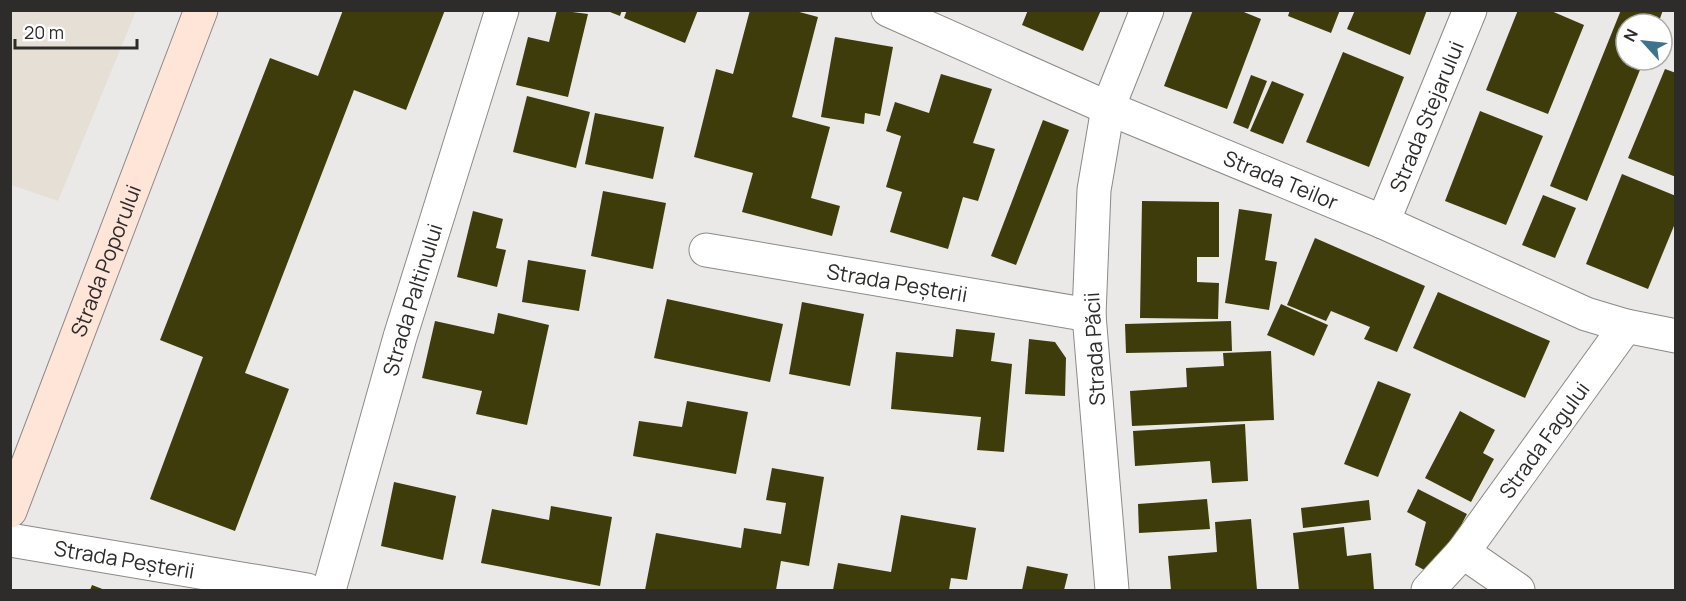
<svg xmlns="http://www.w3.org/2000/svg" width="1686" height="601" viewBox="0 0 1686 601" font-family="Manrope,sans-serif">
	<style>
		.built { fill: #e6dfd6 }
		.building { fill: #3f3c0b }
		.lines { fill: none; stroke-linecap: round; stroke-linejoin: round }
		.street-casing { stroke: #8c8a87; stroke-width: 35 }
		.secondary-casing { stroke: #8c8a87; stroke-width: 35 }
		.street { stroke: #fff; stroke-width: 33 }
		.secondary { stroke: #ffe4d8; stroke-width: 33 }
		.labels { text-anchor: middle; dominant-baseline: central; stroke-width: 6; stroke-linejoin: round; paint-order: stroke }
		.street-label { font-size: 21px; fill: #2d2c2b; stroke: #fff }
	</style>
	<rect width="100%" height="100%" fill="#ebe9e7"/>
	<polygon class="built" points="11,10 136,11 58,201 11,185"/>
	<g class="building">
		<polygon points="343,10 445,10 406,110 354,90 245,373 289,389 235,531 150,499 203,357 160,340 270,58 318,76"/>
		<polygon points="557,10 588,14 568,97 516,85 528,37 549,42"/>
		<polygon points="605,10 622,10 620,16"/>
		<polygon points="627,10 698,10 685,43 624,18"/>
		<polygon points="750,10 792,10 818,17 792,117 830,127 811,198 840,206 832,236 742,212 753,173 694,157 716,69 733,74"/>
		<polygon points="1028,10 1101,10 1083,51 1022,25"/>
		<polygon points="1193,10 1239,10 1261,19 1227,109 1164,86"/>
		<polygon points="1290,10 1340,10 1331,33 1288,16"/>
		<polygon points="1355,10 1427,10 1410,55 1347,29"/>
		<polygon points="1518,10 1549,10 1584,25 1548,114 1486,90"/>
		<polygon points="1621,10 1663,10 1658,24 1626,24 1626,60 1644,60 1587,201 1550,186"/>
		<polygon points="835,37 893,47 880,116 865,113 864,124 821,117"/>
		<polygon points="1343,52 1404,77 1369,167 1306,142"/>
		<polygon points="1665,69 1676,73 1676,177 1628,158"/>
		<polygon points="941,74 992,89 973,143 995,149 978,201 963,197 948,249 890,232 902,192 886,187 901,136 886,131 895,102 929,113"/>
		<polygon points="1251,75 1267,81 1248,129 1233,123"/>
		<polygon points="1272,81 1304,94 1283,144 1250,131"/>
		<polygon points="527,96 590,112 576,168 513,152"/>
		<polygon points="1480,111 1543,136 1506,225 1445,201"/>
		<polygon points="595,113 664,127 653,179 585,164"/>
		<polygon points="1043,120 1069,130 1016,265 991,256"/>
		<polygon points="1622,174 1676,196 1676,221 1648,289 1586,264"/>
		<polygon points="603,191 666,203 653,269 591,256"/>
		<polygon points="1543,195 1576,208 1555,258 1522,245"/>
		<polygon points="1142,201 1219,202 1219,257 1197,257 1197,282 1219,283 1218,319 1140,318"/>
		<polygon points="1239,209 1272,214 1265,260 1277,262 1269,310 1225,303"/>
		<polygon points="473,211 503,219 496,248 506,250 497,287 457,277"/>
		<polygon points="1315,238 1425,286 1397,352 1364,339 1370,327 1331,311 1326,321 1287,305"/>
		<polygon points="528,260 586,270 579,311 522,302"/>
		<polygon points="1438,292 1550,341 1525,398 1413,348"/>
		<polygon points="667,299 783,324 770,382 654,358"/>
		<polygon points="802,302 864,314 850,386 789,374"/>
		<polygon points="1281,304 1328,325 1314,356 1267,335"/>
		<polygon points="498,313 549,325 527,425 476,414 482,391 422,378 435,321 494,334"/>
		<polygon points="1231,321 1232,351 1126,353 1125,324"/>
		<polygon points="956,329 995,333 991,361 1012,364 1004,452 977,450 981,417 891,409 896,352 953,357"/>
		<polygon points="1029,339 1055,342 1066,358 1065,396 1025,394"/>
		<polygon points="1271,351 1274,420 1132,426 1130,391 1187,387 1186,368 1224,366 1223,353"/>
		<polygon points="1378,381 1411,394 1378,477 1344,464"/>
		<polygon points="687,401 748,412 736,474 633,456 639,421 682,427"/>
		<polygon points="1460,411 1495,430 1483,453 1494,459 1471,502 1425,478"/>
		<polygon points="1245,424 1248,481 1212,483 1210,461 1135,466 1133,431"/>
		<polygon points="772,468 824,477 809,566 781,561 776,590 645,590 656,533 741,548 744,528 781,534 786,503 766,500"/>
		<polygon points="394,482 456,496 443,560 381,546"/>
		<polygon points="1418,489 1467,514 1455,537 1428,572 1415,565 1426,522 1407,512"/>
		<polygon points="1207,499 1210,529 1139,533 1138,504"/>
		<polygon points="1369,500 1371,520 1303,528 1301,508"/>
		<polygon points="551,506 612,517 600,586 481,563 492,509 549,520"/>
		<polygon points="901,515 976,528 967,580 951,578 949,590 833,590 838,563 891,572"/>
		<polygon points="1251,519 1257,590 1171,590 1168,556 1217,552 1215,522"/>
		<polygon points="1344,527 1347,556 1371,553 1374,590 1299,590 1293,533"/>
		<polygon points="1027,566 1068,574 1064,590 1022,590"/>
		<polygon points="92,585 105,590 90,590"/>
	</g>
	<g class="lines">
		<defs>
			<g id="street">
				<path id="s1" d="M888,10l220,98 275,114 203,92 40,12 50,10"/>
				<path id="s2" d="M1383,222l87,-212"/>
				<path id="s3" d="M706,250l383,65"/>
				<path id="s4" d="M10,540l297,50"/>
				<polyline points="1463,552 1518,590"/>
				<path id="s5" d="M329,590l71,-253 102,-327"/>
				<polyline points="1112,590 1089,315 1094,190 1108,108 1147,10"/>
				<path id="s6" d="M1428,590l35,-38 163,-226"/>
			</g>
			<g id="secondary">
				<path id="s7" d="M10,511l191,-501"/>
			</g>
		</defs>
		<use href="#street" class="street-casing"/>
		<use href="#secondary" class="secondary-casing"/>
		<use href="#street" class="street"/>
		<use href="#secondary" class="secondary"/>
	</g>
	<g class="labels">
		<g class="street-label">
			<text stroke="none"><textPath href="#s2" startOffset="114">Strada Stejarului</textPath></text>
			<text stroke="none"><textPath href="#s1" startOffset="428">Strada Teilor</textPath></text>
			<text stroke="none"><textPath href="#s7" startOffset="268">Strada Poporului</textPath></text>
			<text stroke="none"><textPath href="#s3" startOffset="194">Strada Peșterii</textPath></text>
			<text stroke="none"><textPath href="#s5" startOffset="302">Strada Paltinului</textPath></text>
			<text transform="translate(1094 349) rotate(-93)">Strada Păcii</text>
			<text stroke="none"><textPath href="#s6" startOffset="190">Strada Fagului</textPath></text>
			<text stroke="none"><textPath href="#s4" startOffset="116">Strada Peșterii</textPath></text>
		</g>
	</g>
	<rect width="1686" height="601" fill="none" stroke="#2d2c2b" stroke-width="24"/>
	<g transform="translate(1644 42) rotate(297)"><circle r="28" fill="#ffffff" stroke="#ababaa" stroke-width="1.5"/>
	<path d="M0-4.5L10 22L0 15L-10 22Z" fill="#3a758d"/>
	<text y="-9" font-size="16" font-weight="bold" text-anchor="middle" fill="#2d2c2b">N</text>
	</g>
	<path d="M15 39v9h122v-9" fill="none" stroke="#2d2c2b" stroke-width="3"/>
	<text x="24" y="39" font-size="18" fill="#2d2c2b" stroke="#ffffff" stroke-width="4.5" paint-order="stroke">20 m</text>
</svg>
